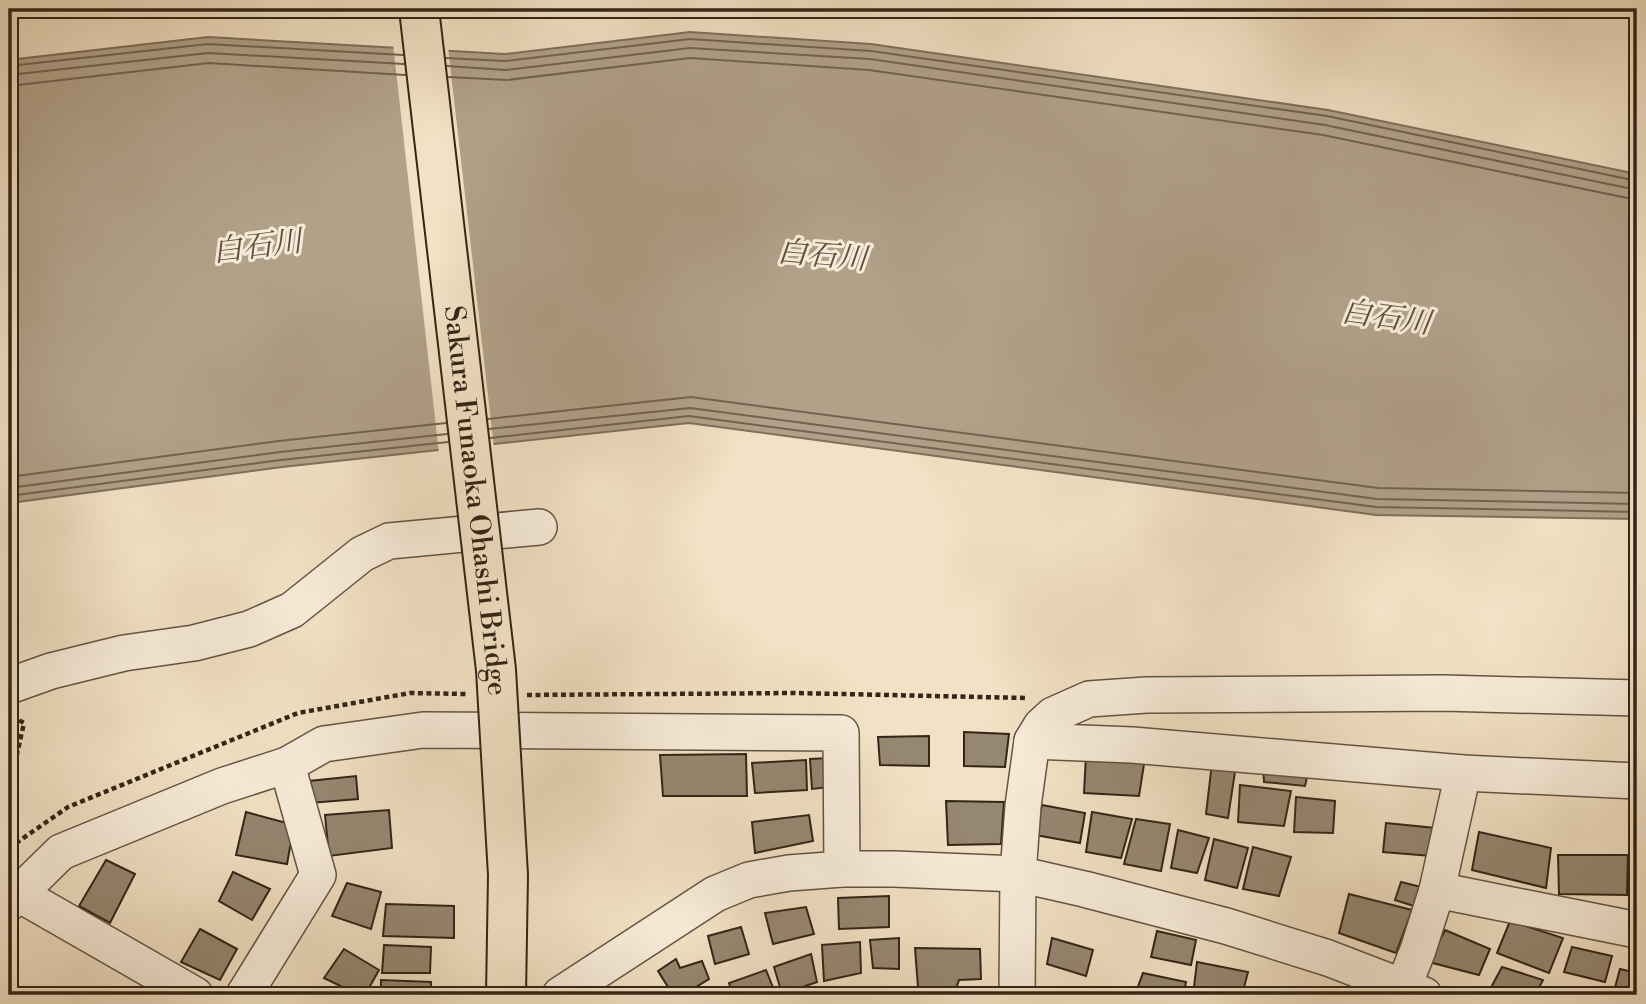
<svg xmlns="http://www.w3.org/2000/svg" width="1646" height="1004" viewBox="0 0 1646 1004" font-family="'Libre Bodoni','Noto Serif JP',serif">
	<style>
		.water { fill: #b1a189; stroke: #7f6f5b; stroke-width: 2 }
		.pier { fill: #f2e1c4 }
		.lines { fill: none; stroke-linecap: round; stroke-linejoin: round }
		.shore { stroke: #726350; stroke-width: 2 }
		.building { fill: #968771; stroke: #332517; stroke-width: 2 }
		.minor-casing { stroke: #635442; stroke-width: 38 }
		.path { stroke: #332517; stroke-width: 4.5; stroke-dasharray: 5 3.5; stroke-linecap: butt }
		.minor { stroke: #f7ecd9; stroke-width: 35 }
		.major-bridge-casing { stroke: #332517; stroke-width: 42; stroke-linecap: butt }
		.major-bridge { stroke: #f2e1c4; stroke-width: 38 }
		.labels { text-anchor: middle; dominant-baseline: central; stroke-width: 6; stroke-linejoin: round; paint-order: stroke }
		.street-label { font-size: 28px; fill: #332517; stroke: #f7ecd9 }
		.water-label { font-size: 30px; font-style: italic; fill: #5f503f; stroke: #f7ecd9 }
	</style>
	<rect width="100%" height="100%" fill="#f2e1c4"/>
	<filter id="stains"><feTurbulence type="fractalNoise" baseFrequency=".00286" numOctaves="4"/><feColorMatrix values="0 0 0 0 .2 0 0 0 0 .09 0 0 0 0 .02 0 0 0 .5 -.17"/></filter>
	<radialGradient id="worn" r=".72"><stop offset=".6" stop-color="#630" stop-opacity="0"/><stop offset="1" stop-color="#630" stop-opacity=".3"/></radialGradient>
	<polygon class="water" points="690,32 871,44 1328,110 1637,174 1637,519 1376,515 689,423 282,467 9,503 9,60 208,37 505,54"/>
	<polygon class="pier" points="393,44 448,47 494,448 439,454"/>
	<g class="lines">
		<g class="shore">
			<polyline points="446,58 505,61 690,39 871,51 1327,116 1637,181"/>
			<polyline points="9,66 208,44 403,55"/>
			<polyline points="447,66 506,70 690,48 870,59 1325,125 1637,190"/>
			<polyline points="9,75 208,53 404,64"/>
			<polyline points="448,77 507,80 690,58 869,70 1323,135 1637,200"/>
			<polyline points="9,86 209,63 405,75"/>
			<polyline points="488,419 691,397 1378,488 1637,493"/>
			<polyline points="489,429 690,408 1377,499 1637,504"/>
			<polyline points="490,438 689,416 1376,507 1637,512"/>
			<polyline points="9,477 279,441 446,423"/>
			<polyline points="9,488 280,452 447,434"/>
			<polyline points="9,496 281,460 448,442"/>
		</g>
	</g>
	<g class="building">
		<polygon points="964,732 1009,734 1005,767 964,766"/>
		<polygon points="929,736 929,766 880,765 878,737"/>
		<polygon points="746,754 747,796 663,796 660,755"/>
		<polygon points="1086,756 1144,764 1139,796 1084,793"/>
		<polygon points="830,758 829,787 812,789 810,759"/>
		<polygon points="806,760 807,790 755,793 752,763"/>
		<polygon points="1212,763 1236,765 1228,818 1206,814"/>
		<polygon points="1263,766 1309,769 1305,786 1264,782"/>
		<polygon points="356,776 358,799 310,803 309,781"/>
		<polygon points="1240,785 1291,791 1284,826 1238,822"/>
		<polygon points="1296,797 1335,801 1333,833 1294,832"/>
		<polygon points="946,801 1004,802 1001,844 948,845"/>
		<polygon points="1042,805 1085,813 1080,843 1035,835"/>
		<polygon points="389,810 392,848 329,856 325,815"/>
		<polygon points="246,812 294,825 287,864 236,855"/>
		<polygon points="1092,812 1132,819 1121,858 1086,852"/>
		<polygon points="809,815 813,841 755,853 752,822"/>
		<polygon points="1136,819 1170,824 1161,871 1124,864"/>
		<polygon points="1386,823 1435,828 1431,856 1383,852"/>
		<polygon points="1178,830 1209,838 1197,873 1171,868"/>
		<polygon points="1479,832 1551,848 1546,888 1472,870"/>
		<polygon points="1214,839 1248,848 1237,888 1205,880"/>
		<polygon points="1253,847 1291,857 1279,896 1243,889"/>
		<polygon points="1558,855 1628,855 1627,895 1559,894"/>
		<polygon points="106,860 135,874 110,923 79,906"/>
		<polygon points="233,872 270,889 252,920 219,901"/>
		<polygon points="1401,882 1421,887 1417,907 1395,900"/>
		<polygon points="347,883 381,892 371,929 332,916"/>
		<polygon points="1349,894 1412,910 1396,953 1339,933"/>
		<polygon points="889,896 889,927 839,929 838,898"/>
		<polygon points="386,904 454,906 454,938 383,936"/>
		<polygon points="806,907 814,934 773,944 765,913"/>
		<polygon points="1510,921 1563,938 1549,973 1497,953"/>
		<polygon points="741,927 749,954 715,964 708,936"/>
		<polygon points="200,929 237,949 220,980 181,962"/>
		<polygon points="1445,930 1490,949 1479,975 1429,962"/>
		<polygon points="1157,931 1196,940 1191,965 1151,957"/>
		<polygon points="899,938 899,969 873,968 870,940"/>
		<polygon points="1052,938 1093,950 1086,976 1047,964"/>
		<polygon points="860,942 861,973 824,981 822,945"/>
		<polygon points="384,945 431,947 430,973 382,973"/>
		<polygon points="1572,947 1612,956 1605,982 1564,972"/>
		<polygon points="915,948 980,949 981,979 959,980 954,995 930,995 931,987 918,987"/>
		<polygon points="344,949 379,970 365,995 359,995 324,978"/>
		<polygon points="811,954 817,982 782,994 774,967"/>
		<polygon points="676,959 680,968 702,961 709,979 683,995 673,995 658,971"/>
		<polygon points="1197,962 1248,972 1242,995 1193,995"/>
		<polygon points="1502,967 1543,980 1535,995 1487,995"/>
		<polygon points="1620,969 1637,973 1637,995 1613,995"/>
		<polygon points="766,970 776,995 733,995 729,983"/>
		<polygon points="1143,973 1186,982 1184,995 1135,995"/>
		<polygon points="381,980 431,982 431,995 381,995"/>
		<polygon points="264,988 280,994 280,995 258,995"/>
	</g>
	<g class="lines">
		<defs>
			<g id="minor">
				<polyline points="9,686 51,671 124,653 194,643 249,629 292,610 362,554 389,541 539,527"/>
				<polyline points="1032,741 1132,745 1463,773 1637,781"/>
				<polyline points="1437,890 1637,930"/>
				<polyline points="19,894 195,995"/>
				<polyline points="9,903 61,852 222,786 287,765 324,744 423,730 841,733 842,869"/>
				<polyline points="244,995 318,875 287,765"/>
				<polyline points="560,995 715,894 749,880 789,873 842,869 894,869 1018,874 1084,889 1226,926 1328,958 1424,995"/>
				<polyline points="1017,995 1018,874 1023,806 1032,741 1041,726 1053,715 1089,699 1146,695 1443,693 1637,698"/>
				<polyline points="1400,995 1418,950 1437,890 1463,773"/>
			</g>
		</defs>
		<use href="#minor" class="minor-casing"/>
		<g class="path">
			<polyline points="527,695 795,693 1026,698"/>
			<polyline points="9,771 17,754 24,723 13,717"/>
			<polyline points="9,848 68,807 298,713 410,693 466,694"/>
		</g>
		<use href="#minor" class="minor"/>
		<defs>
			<g id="major-bridge">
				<path id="s1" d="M419,9l77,661 12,205 -2,120"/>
			</g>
		</defs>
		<use href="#major-bridge" class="major-bridge-casing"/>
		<use href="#major-bridge" class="major-bridge"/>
	</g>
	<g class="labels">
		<g class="street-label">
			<text stroke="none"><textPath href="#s1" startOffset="495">Sakura Funaoka Ohashi Bridge</textPath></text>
		</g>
		<g class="water-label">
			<text transform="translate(257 247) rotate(-7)">白石川</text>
			<text transform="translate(822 256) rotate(5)">白石川</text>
			<text transform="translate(1386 318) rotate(8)">白石川</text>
		</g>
	</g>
	<rect width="1646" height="1004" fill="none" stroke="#f2e1c4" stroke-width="35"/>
	<rect x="10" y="10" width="1625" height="983" fill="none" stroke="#332517" stroke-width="3.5"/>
	<rect x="18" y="18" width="1611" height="969" fill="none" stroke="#332517" stroke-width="2"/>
	<rect width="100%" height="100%" filter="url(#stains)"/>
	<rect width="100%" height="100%" fill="url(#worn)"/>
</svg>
